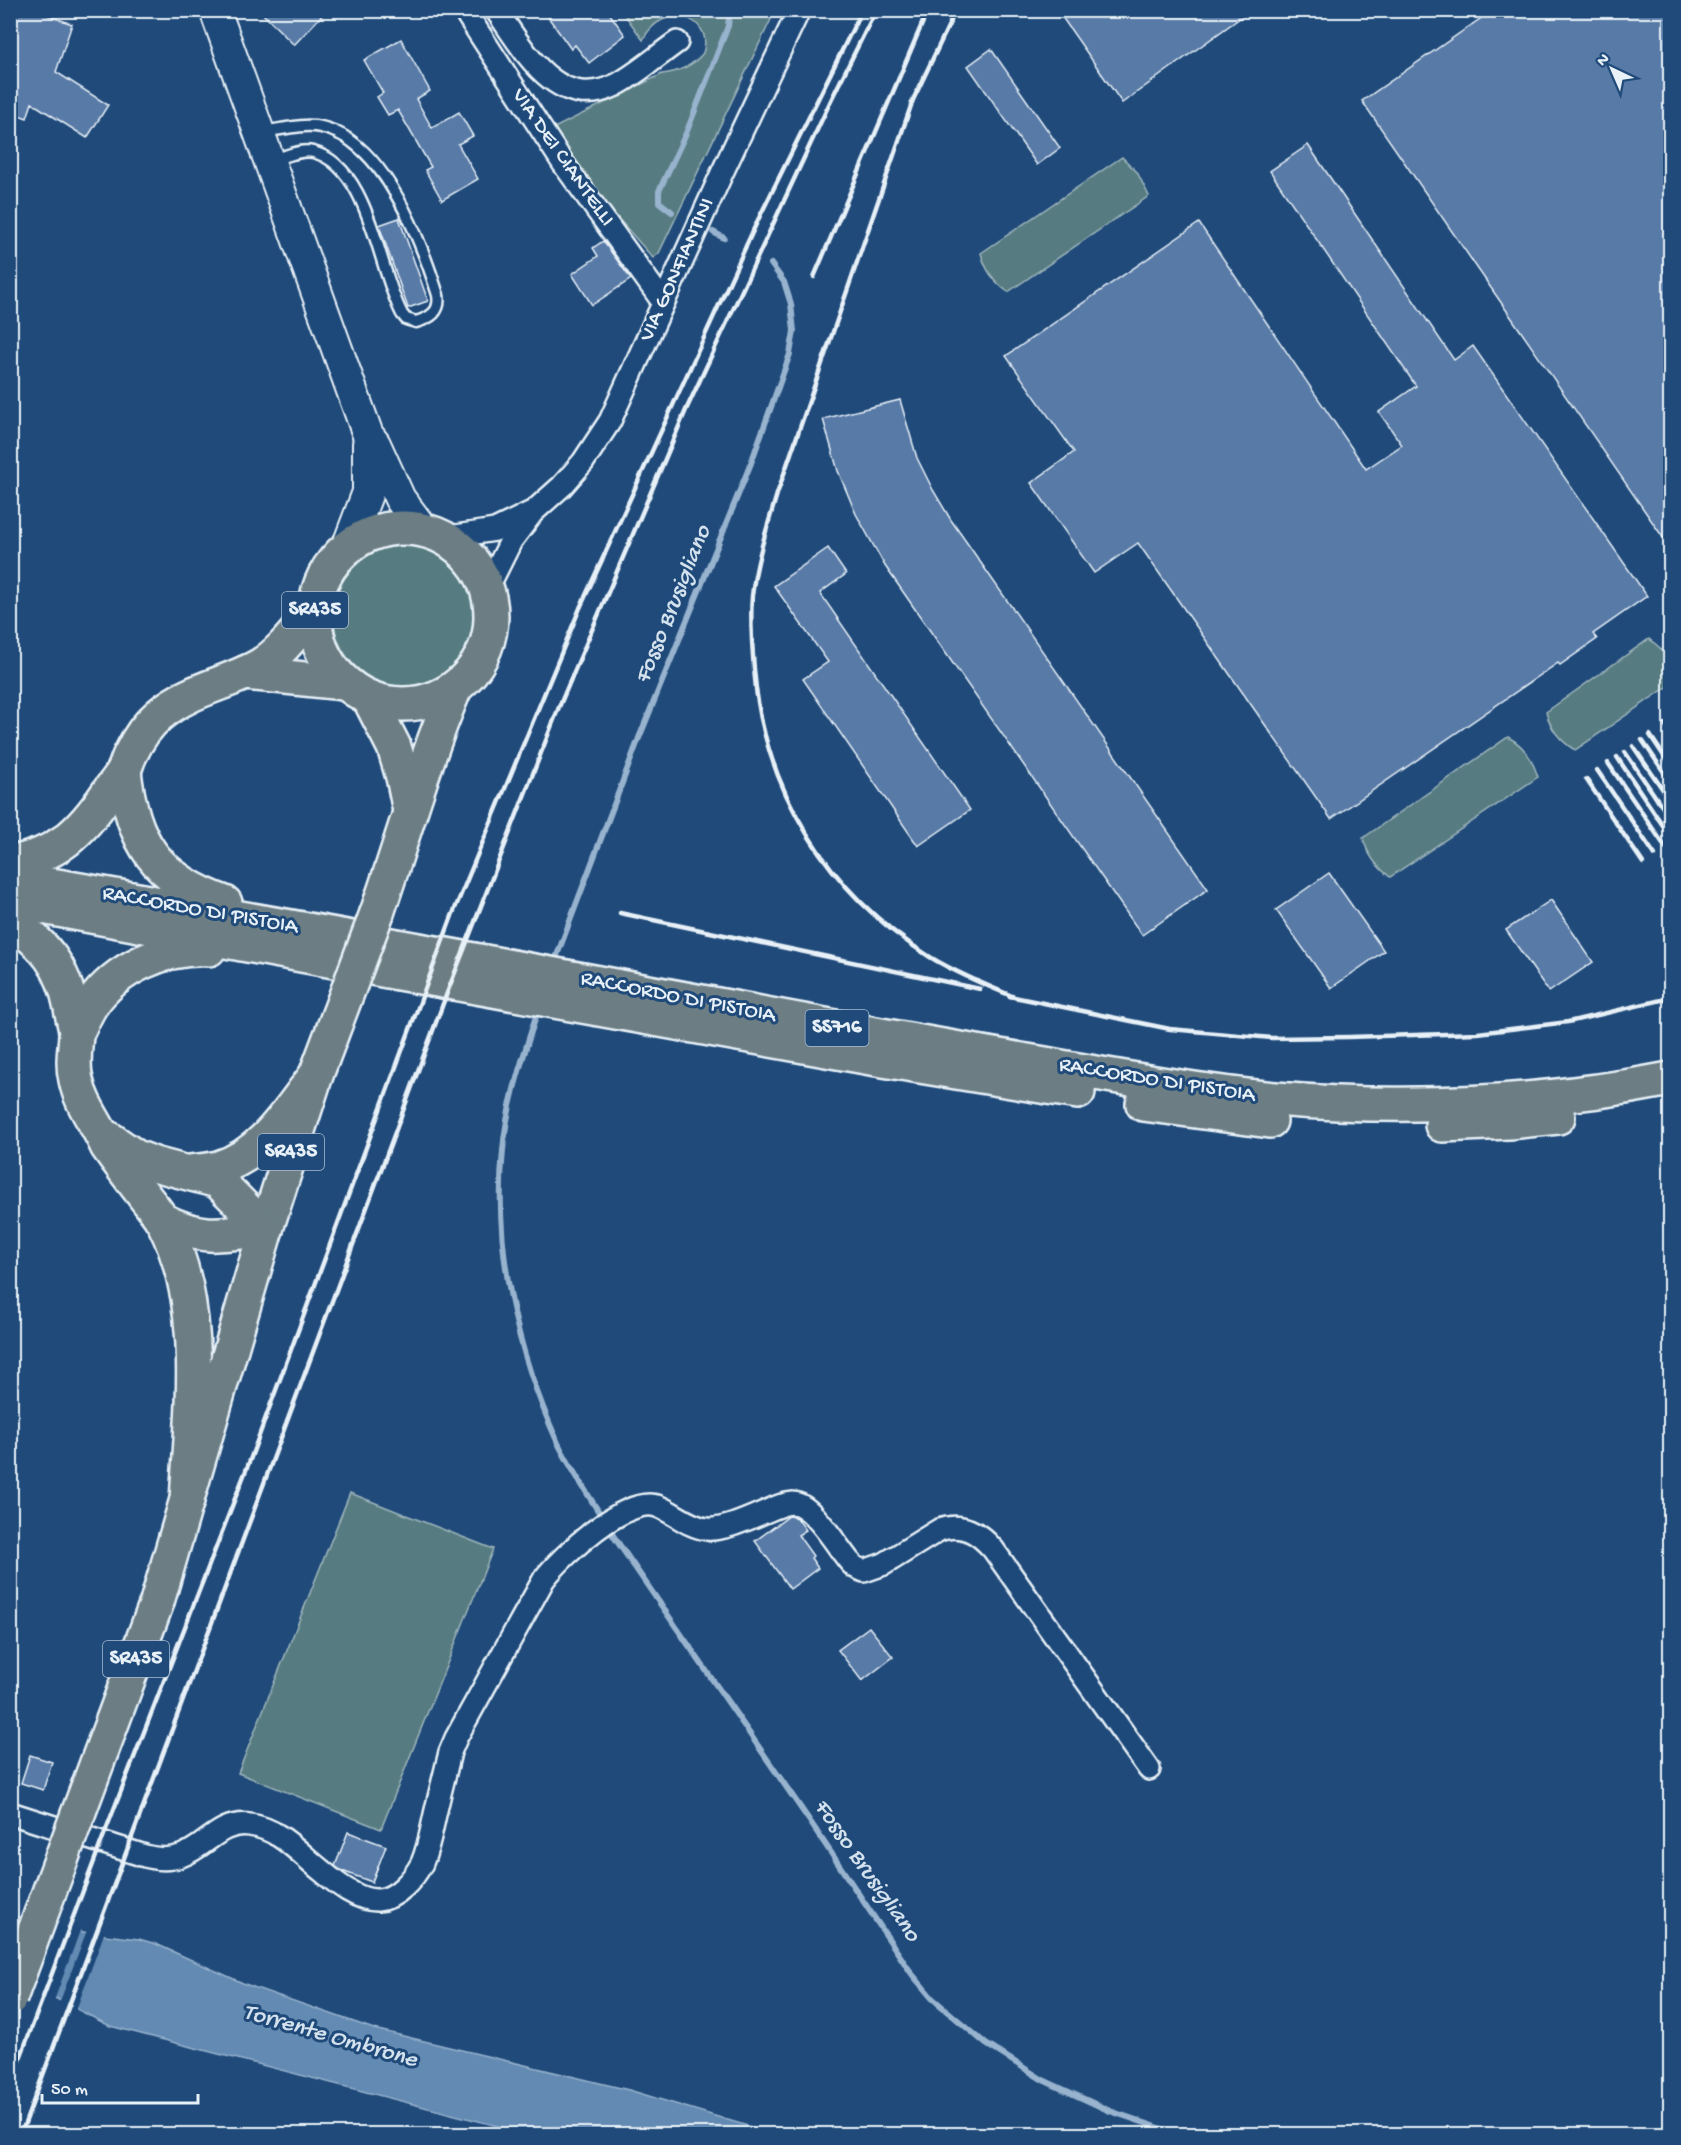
<svg xmlns="http://www.w3.org/2000/svg" width="1681" height="2145" viewBox="0 0 1681 2145" font-family="'Gochi Hand',sans-serif">
	<style>
		.green { fill: #577c81; stroke: #a0b6bc; stroke-width: 1.5 }
		.water { fill: #638ab2; stroke: #98b3ce; stroke-width: 1.5 }
		.pier { fill: #1f4a7a }
		.lines { fill: none; stroke-linecap: round; stroke-linejoin: round }
		.stream { stroke: #98b3ce; stroke-width: 6 }
		.building { fill: #597aa7; stroke: #e8f1f8; stroke-width: 1.5 }
		.lane-casing { stroke: #e8f1f8; stroke-width: 15 }
		.street-casing { stroke: #e8f1f8; stroke-width: 26 }
		.secondary-casing { stroke: #e8f1f8; stroke-width: 34 }
		.primary-casing { stroke: #e8f1f8; stroke-width: 38 }
		.highway-casing { stroke: #e8f1f8; stroke-width: 38 }
		.lane { stroke: #1f4a7a; stroke-width: 10 }
		.street { stroke: #1f4a7a; stroke-width: 21 }
		.secondary { stroke: #1f4a7a; stroke-width: 30 }
		.primary { stroke: #6c7e84; stroke-width: 33 }
		.highway { stroke: #6c7e84; stroke-width: 33 }
		.rail { stroke: #e8f1f8; stroke-width: 4.5 }
		.primary-bridge-casing { stroke: #e8f1f8; stroke-width: 38; stroke-linecap: butt }
		.primary-bridge { stroke: #6c7e84; stroke-width: 33 }
		.labels { text-anchor: middle; dominant-baseline: central; stroke-width: 6; stroke-linejoin: round; paint-order: stroke }
		.shield { fill: #1f4a7a; stroke: #acbfd2; stroke-width: 1.5 }
		.shield-label { font-size: 21px; font-weight: bold; fill: #e8f1f8 }
		.street-label { font-size: 22px; fill: #e8f1f8; stroke: #1f4a7a }
		.water-label { font-size: 24px; font-style: italic; fill: #d4e2ee; stroke: #1f4a7a }
	</style>
	<rect width="100%" height="100%" fill="#1f4a7a"/>
	<filter id="ink" filterUnits="userSpaceOnUse"><feTurbulence type="fractalNoise" baseFrequency=".0167" numOctaves="2"/><feDisplacementMap in="SourceGraphic" scale="12" xChannelSelector="R" yChannelSelector="G"/><feConvolveMatrix kernelMatrix="1 2 1 2 8 2 1 2 1" color-interpolation-filters="sRGB"/></filter>
	<g filter="url(#ink)">
		<g class="green">
			<path d="M622,11h153l-116,242 -6,5 -65,-74 -34,-56 108,-54c16,-2 31,-8 41,-21 12,-37 -41,-53 -60,-13z"/>
			<path d="M1122,157l15,15 12,24 -141,96c-14,-10 -23,-22 -27,-39z"/>
			<circle cx="404" cy="616" r="70"/>
			<path d="M1649,639c20,14 22,22 21,46l-95,65c-15,-9 -25,-22 -29,-38z"/>
			<path d="M1508,737c17,9 24,22 30,40l-148,100c-13,-10 -23,-23 -27,-39z"/>
			<polygon points="350,1493 493,1549 381,1829 238,1773"/>
		</g>
		<polygon class="water" points="11,1915 88,1933 139,1939 156,1944 245,1984 374,2029 629,2090 774,2134 529,2134 110,2026 51,1996 11,1968"/>
		<g class="pier">
			<polygon points="57,1922 81,1928 54,2001 33,1987"/>
			<polygon points="87,1930 105,1931 75,2013 59,2004"/>
		</g>
		<g class="lines">
			<g class="stream">
				<polyline points="672,212 659,202 659,191 687,131 728,26 730,10"/>
				<polyline points="713,232 724,238"/>
				<polyline points="556,958 639,738 751,463 790,354 794,331 791,304 784,282 771,264"/>
				<path d="M537,1013c-14,45 -30,90 -34,137 -10,99 14,203 55,293 13,26 29,50 44,74"/>
				<polyline points="610,1531 809,1820 912,1974 932,1998 986,2044 1043,2080 1110,2111 1177,2134"/>
			</g>
		</g>
		<g class="building">
			<polygon points="15,10 33,10 72,24 56,72 108,105 87,138 32,103 27,118 10,112 10,23"/>
			<polygon points="259,10 327,10 294,45"/>
			<polygon points="543,10 607,10 625,35 589,63 575,45 571,49"/>
			<polygon points="1057,10 1251,10 1122,103"/>
			<polygon points="1493,10 1671,10 1671,549 1362,101"/>
			<polygon points="401,39 430,91 416,99 432,128 459,112 473,136 458,144 478,179 442,200 425,170 431,167 398,110 388,115 377,97 383,93 364,60"/>
			<polygon points="991,49 1060,148 1037,165 968,66"/>
			<polygon points="1308,145 1454,360 1473,346 1647,596 1593,634 1597,639 1560,665 1558,663 1331,819 1138,543 1094,573 1031,483 1074,452 1006,356 1199,223 1366,469 1402,445 1379,412 1416,386 1270,171"/>
			<polygon points="399,218 428,301 408,308 379,225"/>
			<polygon points="603,241 631,279 592,305 572,274 598,256 593,248"/>
			<polygon points="900,400 917,458 933,490 951,520 1208,889 1142,935 885,566 856,514 838,471 823,419"/>
			<polygon points="828,548 846,574 820,593 970,810 918,846 803,679 828,662 774,586"/>
			<polygon points="1329,873 1384,951 1331,988 1276,910"/>
			<polygon points="1551,900 1593,962 1549,992 1506,930"/>
			<polygon points="789,1516 797,1518 806,1530 798,1535 813,1556 811,1558 818,1568 790,1589 755,1541"/>
			<polygon points="869,1627 893,1657 862,1681 838,1650"/>
			<polygon points="30,1755 52,1762 43,1790 21,1783"/>
			<polygon points="348,1832 386,1846 372,1882 342,1871 335,1866"/>
		</g>
		<g class="lines">
			<defs>
				<path id="lane" d="M261,132c19,-2 41,-9 60,-5 63,14 100,114 117,168 3,17 -8,23 -22,27l-10,-3 -4,-5c-24,-44 -32,-148 -89,-162 -13,-3 -28,5 -41,8"/>
				<g id="street">
					<polyline points="464,10 563,163 663,302"/>
					<path d="M496,10c28,40 61,104 120,75 21,-11 41,-29 61,-43"/>
					<polyline points="443,538 495,530 530,513"/>
					<polyline points="487,589 511,541 533,512 562,486 583,462 610,421 722,173 799,10"/>
					<path d="M10,1813l135,43c55,15 63,-37 105,-31 30,4 49,28 72,46 14,12 36,30 56,29 19,-1 36,-22 44,-37 6,-14 9,-30 12,-44 5,-23 11,-45 16,-67l6,-14 88,-159c18,-23 81,-83 113,-73 17,6 31,21 50,23 21,2 55,-17 75,-24 7,-2 12,-3 18,0 18,9 37,41 50,57l5,5 9,4 20,-7 55,-34c23,-8 39,2 54,19l156,220"/>
				</g>
				<g id="secondary">
					<polyline points="215,10 368,435 375,444 400,499 424,531"/>
					<polyline points="346,550 368,492 368,444"/>
				</g>
				<g id="primary">
					<circle cx="403" cy="616" r="88"/>
					<polyline points="369,698 394,747 403,777 410,811"/>
					<path d="M377,913c26,-75 47,-152 78,-225"/>
					<polyline points="78,1814 157,1602 266,1229 316,1075 350,985"/>
				</g>
				<g id="highway">
					<polyline points="245,673 344,683"/>
					<path d="M124,771c8,71 32,108 101,132"/>
					<path d="M10,863c47,-7 71,-31 97,-69 5,-7 11,-14 16,-22 3,-5 4,-11 7,-17 7,-15 16,-29 29,-40 30,-26 69,-31 102,-50 22,-14 37,-36 54,-55"/>
					<path d="M10,878c242,41 483,85 724,130 99,19 199,36 299,54 80,14 161,29 242,37 129,11 268,5 395,-20"/>
					<polyline points="10,901 404,974 871,1058 1078,1092"/>
					<path d="M10,921c35,23 53,45 61,87 1,8 5,18 5,27 -1,15 -4,30 0,45 5,25 21,43 31,66 12,17 25,34 38,51 6,8 14,17 19,26 43,85 28,186 23,278"/>
					<path d="M76,1034c5,-9 9,-20 15,-29 26,-38 73,-58 118,-56"/>
					<polyline points="1143,1104 1270,1121"/>
					<polyline points="1442,1125 1509,1122 1558,1117"/>
					<polyline points="110,1139 136,1157 154,1164 218,1181 266,1229"/>
					<path d="M190,1172c9,-1 19,-2 28,-4 45,-13 71,-58 98,-93"/>
					<path d="M162,1220c42,21 60,14 104,9"/>
				</g>
			</defs>
			<use href="#lane" class="lane-casing"/>
			<use href="#street" class="street-casing"/>
			<use href="#secondary" class="secondary-casing"/>
			<use href="#primary" class="primary-casing"/>
			<use href="#highway" class="highway-casing"/>
			<use href="#lane" class="lane"/>
			<use href="#street" class="street"/>
			<use href="#secondary" class="secondary"/>
			<use href="#primary" class="primary"/>
			<use href="#highway" class="highway"/>
			<g class="rail">
				<path d="M956,10l-43,90 -136,394c-10,34 -21,67 -25,102 -2,24 0,49 2,73 9,120 74,224 176,288 28,17 57,29 87,41"/>
				<polyline points="814,277 928,10"/>
				<polyline points="1665,724 1670,732"/>
				<polyline points="1650,735 1670,765"/>
				<polyline points="1642,740 1670,781"/>
				<polyline points="1633,746 1670,800"/>
				<polyline points="1625,752 1670,818"/>
				<polyline points="1617,757 1670,836"/>
				<polyline points="1608,763 1666,848"/>
				<polyline points="1597,770 1655,855"/>
				<polyline points="1586,779 1643,863"/>
				<polyline points="620,913 980,989"/>
				<polyline points="1009,996 1170,1029 1272,1038 1349,1037 1478,1033 1568,1022 1670,998"/>
				<polyline points="10,2085 107,1827 250,1460 452,916 580,608 757,222 862,10"/>
				<polyline points="21,2134 447,993 559,707 686,410 832,98 876,10"/>
			</g>
			<defs>
				<g id="primary-bridge">
					<polyline points="350,985 377,913"/>
					<polyline points="10,1998 78,1814"/>
				</g>
			</defs>
			<use href="#primary-bridge" class="primary-bridge-casing"/>
			<use href="#primary-bridge" class="primary-bridge"/>
		</g>
	</g>
	<g class="labels">
		<g class="shield">
			<rect x="282" y="592" width="66" height="36" rx="4.5"/>
			<rect x="805.5" y="1010" width="63" height="36" rx="4.5"/>
			<rect x="258" y="1134" width="66" height="36" rx="4.5"/>
			<rect x="103" y="1641" width="66" height="36" rx="4.5"/>
		</g>
		<g class="shield-label">
			<text x="315" y="610">SR435</text>
			<text x="837" y="1028">SS716</text>
			<text x="291" y="1152">SR435</text>
			<text x="136" y="1659">SR435</text>
		</g>
		<g class="street-label">
			<text transform="translate(562 158) rotate(55)">VIA DEI CIANTELLI</text>
			<text transform="translate(678 270) rotate(-66)">VIA GONFIANTINI</text>
			<text transform="translate(200 911) rotate(10)">RACCORDO DI PISTOIA</text>
			<text transform="translate(678 998) rotate(11)">RACCORDO DI PISTOIA</text>
			<text transform="translate(1157 1081) rotate(9)">RACCORDO DI PISTOIA</text>
		</g>
		<g class="water-label">
			<text transform="translate(674 605) rotate(-68)">Fosso Brusigliano</text>
			<text transform="translate(866 1871) rotate(55)">Fosso Brusigliano</text>
			<text transform="translate(330 2037) rotate(16)">Torrente Ombrone</text>
		</g>
	</g>
	<rect width="1681" height="2145" fill="none" stroke="#1f4a7a" stroke-width="36"/>
	<rect x="18" y="18" width="1645" height="2109" fill="none" stroke="#e8f1f8" stroke-width="2" filter="url(#ink)"/>
	<g transform="translate(1612 69) rotate(316)" stroke="#1f4a7a" stroke-width="4.5" paint-order="stroke">
	<path d="M0-4.5L10 22L0 15L-10 22Z" fill="#e8f1f8"/>
	<text y="-9" font-size="16" font-weight="bold" text-anchor="middle" fill="#e8f1f8">N</text>
	</g>
	<path d="M42 2094v9h156v-9" fill="none" stroke="#e8f1f8" stroke-width="3"/>
	<text x="51" y="2094" font-size="18" fill="#e8f1f8" stroke="#1f4a7a" stroke-width="4.5" paint-order="stroke">50 m</text>
</svg>
